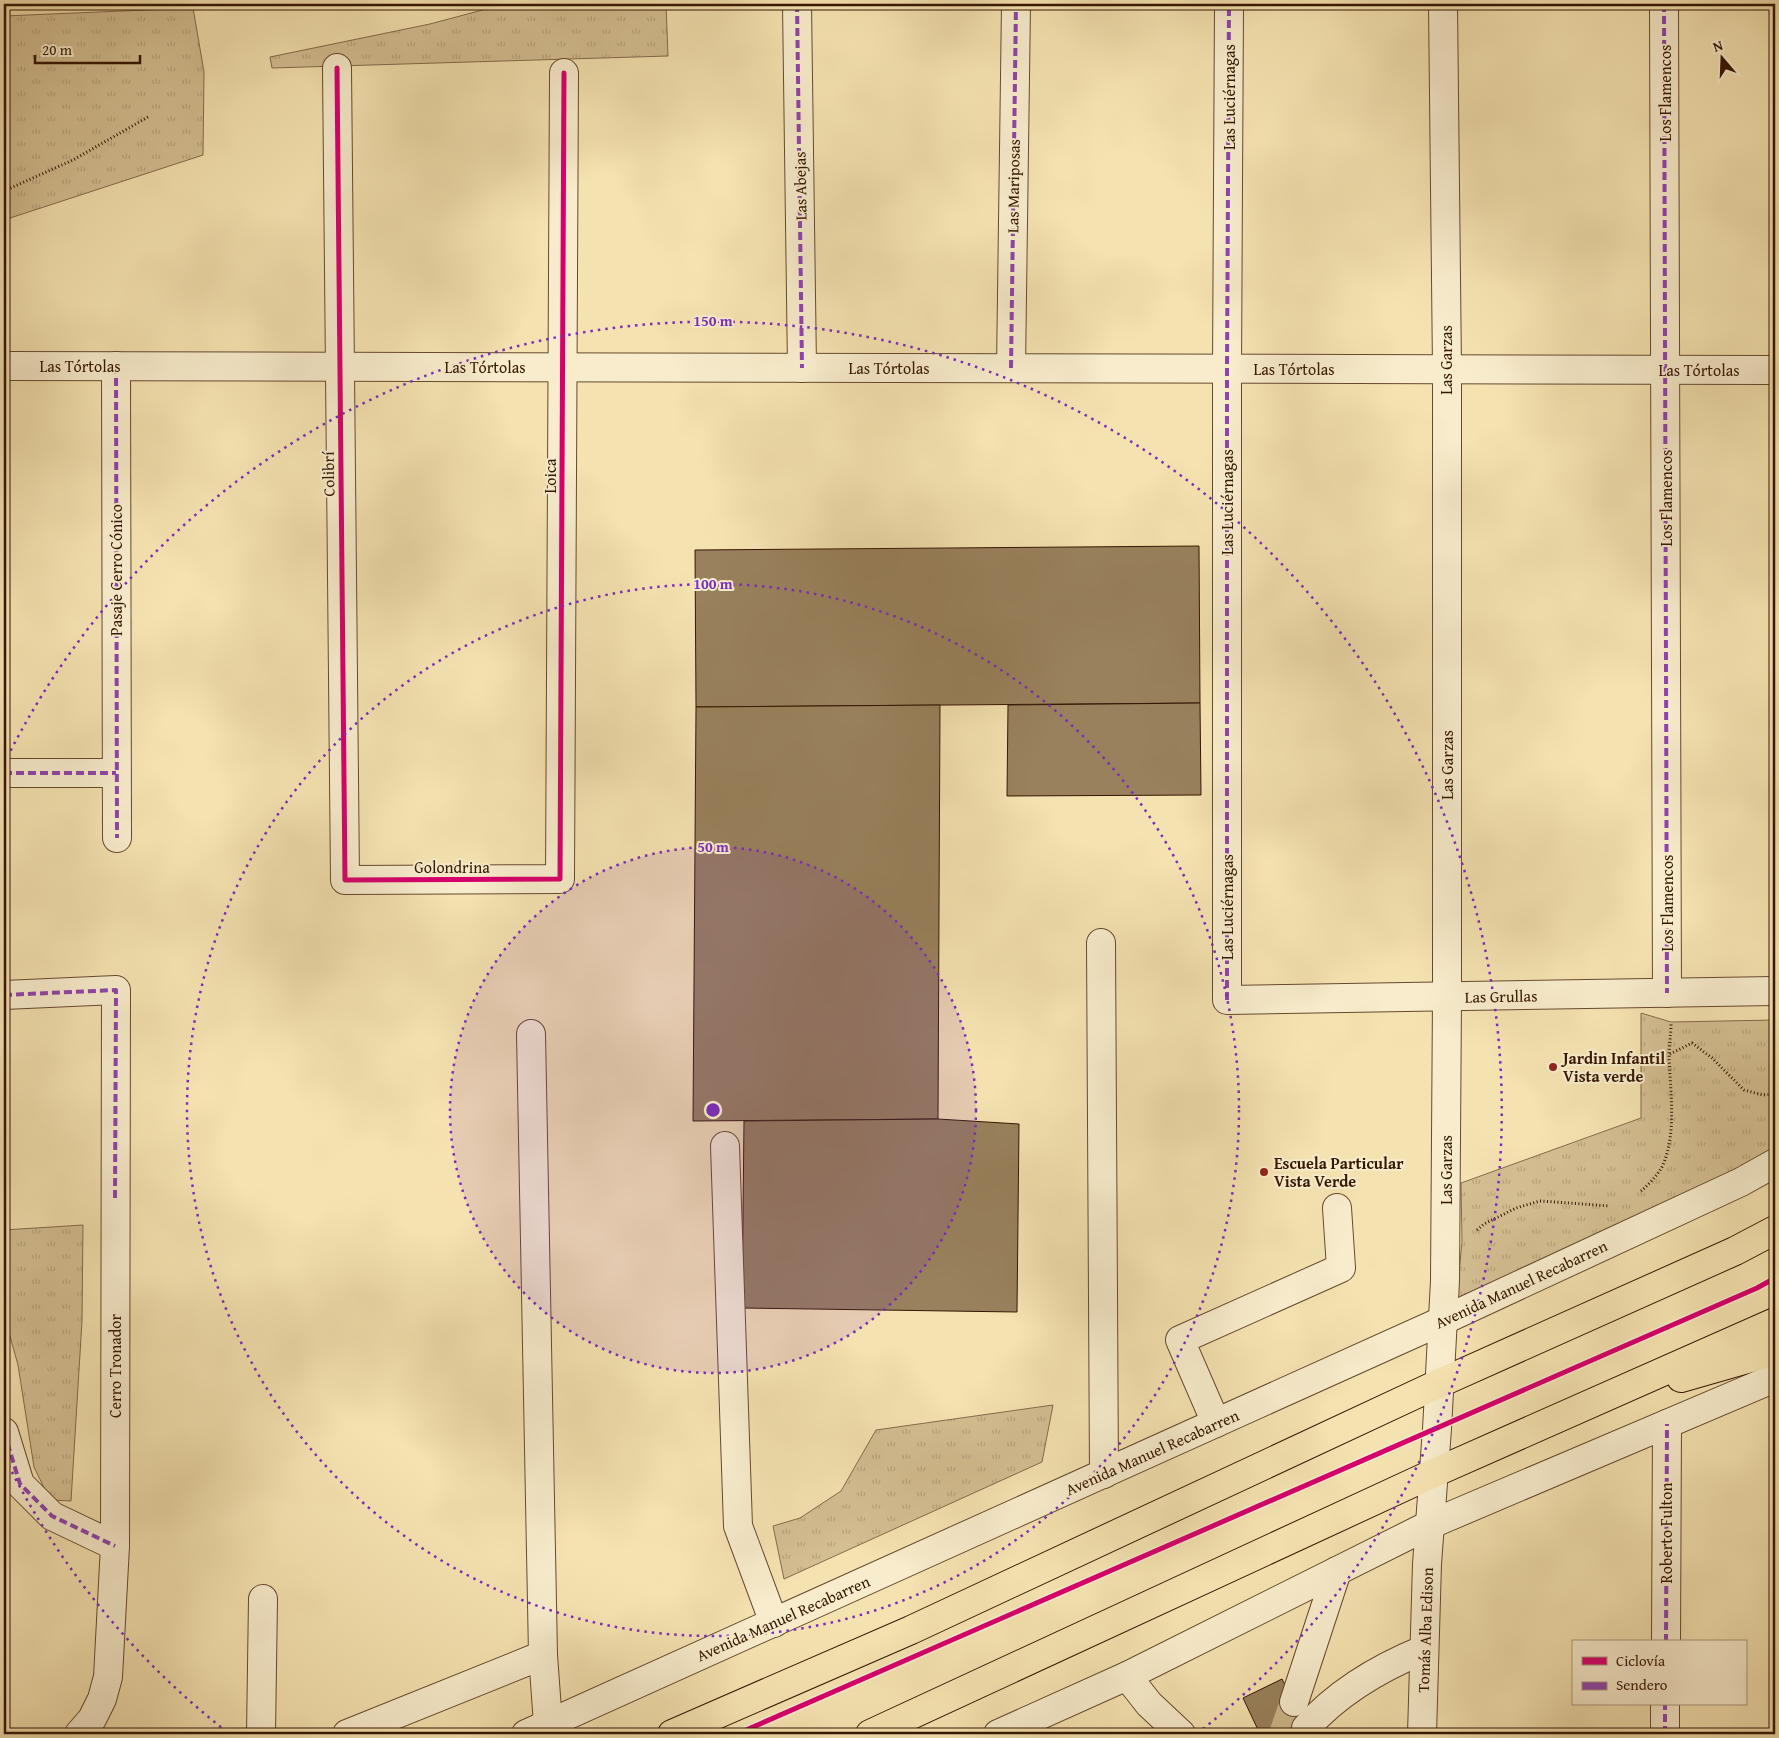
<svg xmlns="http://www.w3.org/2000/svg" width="1779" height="1738" viewBox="0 0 1779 1738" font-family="'Gentium Book Plus',serif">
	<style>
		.grass { fill: url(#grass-tufts); stroke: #846b4a }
		.building { fill: #98815c; stroke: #351702 }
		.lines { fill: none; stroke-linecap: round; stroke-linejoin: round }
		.minor-tunnel { stroke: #ceb98d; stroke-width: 28; stroke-dasharray: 28 14; stroke-linecap: butt }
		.minor-casing { stroke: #654a2e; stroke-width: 30 }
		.major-casing { stroke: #351702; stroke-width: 30 }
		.path { stroke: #351702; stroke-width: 3; stroke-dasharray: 1 2.5; stroke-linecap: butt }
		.minor { stroke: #f8eccc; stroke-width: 28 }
		.major { stroke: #f4e2b0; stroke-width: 28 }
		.quiet { stroke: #8e44ad; stroke-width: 4; stroke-dasharray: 8 4; stroke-linecap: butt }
		.cycleway-casing { stroke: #f8eccc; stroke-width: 8 }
		.cycleway { stroke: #d6006c; stroke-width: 5 }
		.ring { fill: none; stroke: #7b2cbf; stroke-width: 2.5; stroke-dasharray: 2.5 5 }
		.poi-dot { fill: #8f2418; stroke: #f8eccc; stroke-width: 2 }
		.labels { text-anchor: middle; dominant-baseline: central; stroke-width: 4; stroke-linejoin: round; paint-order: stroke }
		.street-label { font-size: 16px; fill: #351702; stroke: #f8eccc }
		.poi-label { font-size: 16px; font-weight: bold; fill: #351702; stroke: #f8eccc; text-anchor: start }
		.centre { fill: #7b2cbf; stroke: #f8eccc; stroke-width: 2.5 }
		.ring-label { font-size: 15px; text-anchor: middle; font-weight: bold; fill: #7b2cbf; stroke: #f8eccc; stroke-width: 4; stroke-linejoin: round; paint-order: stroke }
	</style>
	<defs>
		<pattern id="grass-tufts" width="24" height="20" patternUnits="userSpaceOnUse" patternTransform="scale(1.25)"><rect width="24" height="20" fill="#d4bf92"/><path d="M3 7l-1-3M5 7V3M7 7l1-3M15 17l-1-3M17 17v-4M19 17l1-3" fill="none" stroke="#b7a37c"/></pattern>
	</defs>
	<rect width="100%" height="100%" fill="#f4e2b0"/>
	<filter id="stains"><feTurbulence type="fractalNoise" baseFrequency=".004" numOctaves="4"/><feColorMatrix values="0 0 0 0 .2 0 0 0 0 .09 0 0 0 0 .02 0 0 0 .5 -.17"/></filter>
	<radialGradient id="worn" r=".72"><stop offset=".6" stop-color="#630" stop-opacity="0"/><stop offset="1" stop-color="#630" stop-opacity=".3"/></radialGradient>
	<g class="grass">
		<polygon points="505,4 666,4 668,56 272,68 270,57 430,24"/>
		<polygon points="193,8 204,72 203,155 4,220 4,16"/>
		<polygon points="1641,1013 1671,1022 1775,1020 1775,1150 1696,1192 1456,1304 1462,1242 1461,1183 1641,1118"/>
		<polygon points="83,1225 82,1321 71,1501 50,1500 34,1467 18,1365 4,1315 4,1230"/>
		<polygon points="1053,1405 1042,1462 784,1579 773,1526 800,1518 841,1491 876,1430"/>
	</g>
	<g class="building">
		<polygon points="1199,546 1200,703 696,707 695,550"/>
		<polygon points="1200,703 1201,795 1007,796 1008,705"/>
		<polygon points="940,705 938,1119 693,1121 696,707"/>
		<polygon points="938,1119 1019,1124 1017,1312 742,1308 744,1121"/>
		<polygon points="1282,1679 1294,1702 1309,1734 1260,1734 1243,1698"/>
	</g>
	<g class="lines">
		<polyline class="minor-tunnel" points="1283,1734 1294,1702"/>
		<defs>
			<g id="minor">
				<polyline points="797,4 802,368"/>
				<polyline points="1229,4 1227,369 1227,1000 1775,991"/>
				<polyline points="1664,4 1667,993"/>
				<polyline points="337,68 345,880 560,879 564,73"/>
				<polyline points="4,366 1775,370"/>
				<polyline points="116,366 117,838"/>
				<polyline points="1011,368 1016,4"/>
				<polyline points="4,773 116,773"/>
				<polyline points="1101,943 1104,1474"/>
				<polyline points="4,995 116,990 115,1546 108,1677 102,1699 92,1719 79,1734"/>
				<polyline points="531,1034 543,1655 548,1724"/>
				<polyline points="725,1146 738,1526 774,1623"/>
				<polyline points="1216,1423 1180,1340 1341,1268 1337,1208"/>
				<polyline points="4,1432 20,1484 52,1516 115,1546"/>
				<polyline points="1666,1642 1667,1424"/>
				<polyline points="1127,1676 1149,1704 1181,1734"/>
				<polyline points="1294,1702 1337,1571"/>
				<path d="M1306,1728c32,-36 73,-60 117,-78"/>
				<polyline points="261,1734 263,1599"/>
				<polyline points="347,1734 543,1655"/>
				<polyline points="526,1734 1444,1320 1741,1182 1775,1163"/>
				<polyline points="998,1734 1127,1676 1429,1525 1775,1378"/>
				<polyline points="1422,1734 1427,1564 1437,1429 1445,1281 1447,997 1447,369 1443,4"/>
				<polyline points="1665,1734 1665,1704"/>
			</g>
			<g id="major">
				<polyline points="1681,1378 1775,1351"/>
				<polyline points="672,1734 911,1630 1440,1383 1735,1251 1775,1230"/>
				<polyline points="870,1734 1434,1473 1775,1322"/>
			</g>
		</defs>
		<use href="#minor" class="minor-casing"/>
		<use href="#major" class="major-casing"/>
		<g class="path">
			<polyline points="4,191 73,160 148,117"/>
			<polyline points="1670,1054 1692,1043 1712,1058 1744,1090 1763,1095 1775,1094"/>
			<path d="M1641,1191c8,-7 17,-16 22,-26 14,-33 7,-75 6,-110 0,-10 2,-20 2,-31"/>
			<polyline points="1477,1230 1484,1224 1516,1208 1540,1201 1609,1206"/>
		</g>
		<use href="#minor" class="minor"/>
		<use href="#major" class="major"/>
		<g class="quiet">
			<polyline points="797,4 802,368"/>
			<polyline points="1664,4 1667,993"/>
			<polyline points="116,366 117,838"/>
			<polyline points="1011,368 1016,4"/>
			<polyline points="4,773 116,773"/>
			<polyline points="4,995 116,990 115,1198"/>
			<polyline points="1227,1000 1227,369 1229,4"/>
			<polyline points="4,1432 20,1484 52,1516 115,1546"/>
			<polyline points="1666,1642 1667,1424"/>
			<polyline points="1665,1734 1665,1704"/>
		</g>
		<defs>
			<g id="cycleway">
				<polyline points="337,68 345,880 560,879 564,73"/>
				<polyline points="737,1734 1757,1288 1775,1278"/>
			</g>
		</defs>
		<use href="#cycleway" class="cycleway-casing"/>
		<use href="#cycleway" class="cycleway"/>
	</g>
	<circle cx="713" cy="1110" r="263" fill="#7b2cbf" fill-opacity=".12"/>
	<g class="ring">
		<circle cx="713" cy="1110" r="263"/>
		<circle cx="713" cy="1110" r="526"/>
		<path d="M227 1732A789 789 0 0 1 4 1456M4 764A789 789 0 1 1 1199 1732"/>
	</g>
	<g class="poi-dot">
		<circle cx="1553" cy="1067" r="5"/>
		<circle cx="1264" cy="1172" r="5"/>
	</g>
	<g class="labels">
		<g class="street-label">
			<text transform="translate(1665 93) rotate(-90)">Los Flamencos</text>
			<text transform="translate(1229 97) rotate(-90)">Las Luciérnagas</text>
			<text transform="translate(800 186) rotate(-91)">Las Abejas</text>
			<text transform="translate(1013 186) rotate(-89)">Las Mariposas</text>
			<text transform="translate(1446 360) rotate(-90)">Las Garzas</text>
			<text x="80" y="366">Las Tórtolas</text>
			<text x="485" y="367">Las Tórtolas</text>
			<text x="889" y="368">Las Tórtolas</text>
			<text x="1294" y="369">Las Tórtolas</text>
			<text x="1699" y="370">Las Tórtolas</text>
			<text transform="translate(328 474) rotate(-91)">Colibrí</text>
			<text transform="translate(550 476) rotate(-90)">Loica</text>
			<text transform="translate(1666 498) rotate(-90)">Los Flamencos</text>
			<text transform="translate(1227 502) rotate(-90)">Las Luciérnagas</text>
			<text transform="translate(116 570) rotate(-90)">Pasaje Cerro Cónico</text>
			<text transform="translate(1447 765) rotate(-90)">Las Garzas</text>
			<text x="452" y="867">Golondrina</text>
			<text transform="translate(1667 903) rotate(-90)">Los Flamencos</text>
			<text transform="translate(1227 907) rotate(-90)">Las Luciérnagas</text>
			<text transform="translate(1501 996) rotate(-1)">Las Grullas</text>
			<text transform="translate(1446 1170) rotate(-90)">Las Garzas</text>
			<text transform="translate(1521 1284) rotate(-25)">Avenida Manuel Recabarren</text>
			<text transform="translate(115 1366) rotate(-90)">Cerro Tronador</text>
			<text transform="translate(1152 1452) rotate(-24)">Avenida Manuel Recabarren</text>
			<text transform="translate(1666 1533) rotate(-90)">Roberto Fulton</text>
			<text transform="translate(783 1618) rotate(-24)">Avenida Manuel Recabarren</text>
			<text transform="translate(1425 1630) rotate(-88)">Tomás Alba Edison</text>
		</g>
		<g class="poi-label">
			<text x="1563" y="1058">Jardin Infantil<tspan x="1563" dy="18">Vista verde</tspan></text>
			<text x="1274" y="1163">Escuela Particular<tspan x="1274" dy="18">Vista Verde</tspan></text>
		</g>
	</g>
	<circle cx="713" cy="1110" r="8" class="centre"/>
	<g class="ring-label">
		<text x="713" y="326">150 m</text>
		<text x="713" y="589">100 m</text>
		<text x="713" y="852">50 m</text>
	</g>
	<rect width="1779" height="1738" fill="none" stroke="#f4e2b0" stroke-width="20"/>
	<rect x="5" y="5" width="1769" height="1728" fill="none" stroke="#351702" stroke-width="2.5"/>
	<rect x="10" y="10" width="1759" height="1718" fill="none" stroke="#351702"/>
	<rect x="1572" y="1640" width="175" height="65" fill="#f8eccc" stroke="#aa977b"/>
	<rect x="1582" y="1657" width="25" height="8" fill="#d6006c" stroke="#aa977b"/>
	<text x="1616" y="1666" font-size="15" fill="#351702">Ciclovía</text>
	<rect x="1582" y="1682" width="25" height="8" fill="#8e44ad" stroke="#aa977b"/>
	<text x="1616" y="1690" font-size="15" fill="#351702">Sendero</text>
	<g transform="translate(1722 58) rotate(341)" stroke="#f8eccc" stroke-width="4" paint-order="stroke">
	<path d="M0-4L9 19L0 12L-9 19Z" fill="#351702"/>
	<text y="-8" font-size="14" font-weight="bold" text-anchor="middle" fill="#351702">N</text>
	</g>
	<path d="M35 55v8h105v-8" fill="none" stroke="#351702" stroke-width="2.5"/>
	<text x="42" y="55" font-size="15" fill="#351702" stroke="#f8eccc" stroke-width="4" paint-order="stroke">20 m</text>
	<rect width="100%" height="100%" filter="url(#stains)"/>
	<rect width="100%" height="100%" fill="url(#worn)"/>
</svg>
